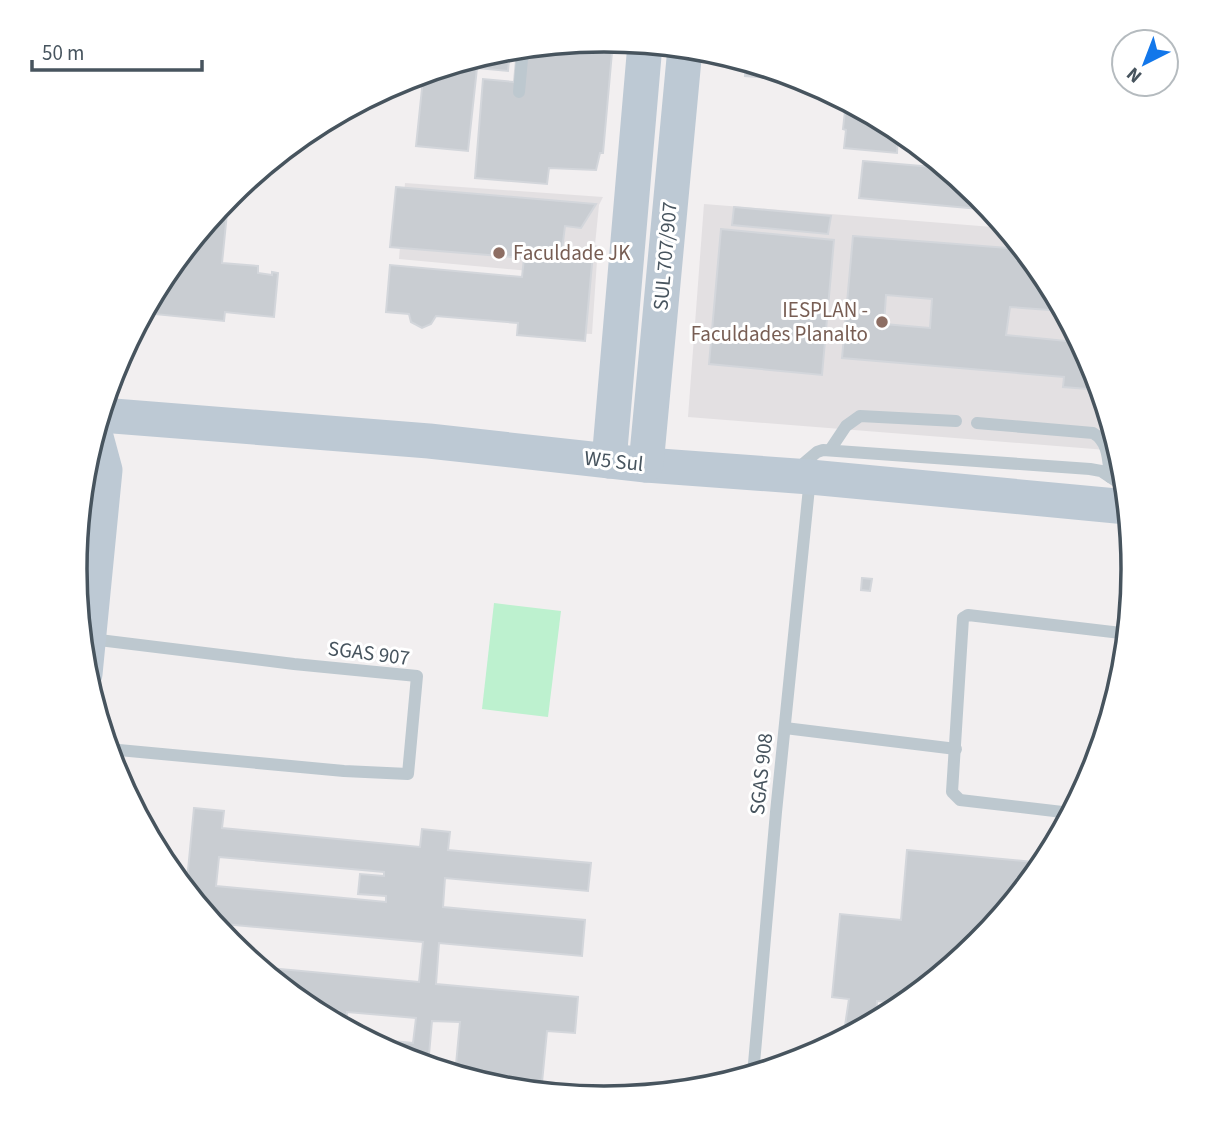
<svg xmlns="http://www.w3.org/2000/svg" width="1208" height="1139" viewBox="0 0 1208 1139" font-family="'Source Sans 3',sans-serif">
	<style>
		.education { fill: #e3e0e2 }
		.green { fill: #bdf1cf }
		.building { fill: #c9cdd2; stroke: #d3d6db; stroke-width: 2; fill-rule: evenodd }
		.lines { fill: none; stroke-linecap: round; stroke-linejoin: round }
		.lane { stroke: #bdc8cf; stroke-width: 12 }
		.secondary { stroke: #bdc9d4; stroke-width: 35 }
		.education-dot { fill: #8d6e63; stroke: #fff; stroke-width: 2.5 }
		.labels { text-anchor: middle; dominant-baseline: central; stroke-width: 6; stroke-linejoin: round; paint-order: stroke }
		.education-label { font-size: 21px; fill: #785e54; stroke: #fff; text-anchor: start }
		.street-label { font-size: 21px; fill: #47545e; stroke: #fff }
		.rim { fill: none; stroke: #47545e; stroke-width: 3.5 }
	</style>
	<rect width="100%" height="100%" fill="#f2eff0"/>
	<g class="education">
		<polygon points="405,183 603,197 599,205 595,245 598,246 592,334 523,331 530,271 399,259"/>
		<polygon points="704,204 1005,228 1044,276 1093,367 1119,451 688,417"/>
	</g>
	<polygon class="green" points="494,603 561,611 548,717 482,709"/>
	<g class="building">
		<polygon points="604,40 613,41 603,153 600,153 596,170 549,168 547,184 475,178 483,79 514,82 517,49"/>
		<polygon points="510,49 508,71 477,68 468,151 416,146 423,79 418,78 418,75"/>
		<polygon points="746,62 807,81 808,81 745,76"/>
		<polygon points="845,111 866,113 898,130 897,153 844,148 846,130 843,129"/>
		<polygon points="863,161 945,168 979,196 991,210 859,198"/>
		<polygon points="396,187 596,204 581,228 565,226 562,250 593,253 585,341 517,335 518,323 436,316 431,324 422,328 411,322 409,314 386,312 390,265 522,277 524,258 390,247"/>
		<polygon points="224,202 228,203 222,263 258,266 258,273 272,275 272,272 278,273 274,317 225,312 224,321 144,313 164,275"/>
		<polygon points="734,207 831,216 828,234 732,225"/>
		<polygon points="721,229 834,240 822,375 709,364"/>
		<path d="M853,236l169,13 22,27 19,35 -53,-4 -4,28 60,6 2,-20 25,46 7,23 -37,-3 1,-10 -222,-19zM886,295l46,4 -2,29 -46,-4z"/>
		<polygon points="862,578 872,579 870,591 861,590"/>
		<path d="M194,808l30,3 -2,17 198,19 2,-18 28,3 -2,18 143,13 -3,28 -143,-13 -2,29 142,13 -3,36 -143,-13 -3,41 142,13 -3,36 -28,-2 -6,62 -41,-5 -45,-13 5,-53 -28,-1 -4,45 -27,-8 -38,-20 50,5 3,-25 -69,-6 -1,17 -8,-5 1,-13 -30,-2 -50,-42 160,15 4,-40 -210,-19 -27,-32zM219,857l165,15v4l-24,-2 -2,20 28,2v6l-170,-16z"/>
		<polygon points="907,850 1044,863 978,944 898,1010 892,1013 893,1002 877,1001 876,1022 843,1039 849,999 832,997 840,914 901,920"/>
	</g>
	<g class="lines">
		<g class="lane">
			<polyline points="519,92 523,48"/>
			<path d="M977,423l116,10c16,9 15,28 17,44"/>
			<polyline points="830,450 846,426 860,416 956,421"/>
			<polyline points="797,469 817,452 823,450 1090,469 1101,471 1125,487"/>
			<polyline points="91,639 294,664 417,676 408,774 344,771 108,749"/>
			<polyline points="785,728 956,749"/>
			<polyline points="1071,813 960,800 952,792 963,618 968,615 1121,633 1127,638"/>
			<polyline points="753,1075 776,812 810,478"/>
		</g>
		<g class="secondary">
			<polyline points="101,415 429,441 646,465 810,477 1127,507"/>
			<polyline points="609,461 645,44"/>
			<polyline points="646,465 685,48"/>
			<polyline points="85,674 105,470 95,433"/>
		</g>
	</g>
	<g class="education-dot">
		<circle cx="499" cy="253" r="7"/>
		<circle cx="882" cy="322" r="7"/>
	</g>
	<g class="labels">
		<g class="education-label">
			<text x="513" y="253">Faculdade JK</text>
			<text x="868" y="310" text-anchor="end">IESPLAN -<tspan x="868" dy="24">Faculdades Planalto</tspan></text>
		</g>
		<g class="street-label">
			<text transform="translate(665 256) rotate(-85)">SUL 707/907</text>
			<text transform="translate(614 461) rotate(6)">W5 Sul</text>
			<text transform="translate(369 653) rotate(7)">SGAS 907</text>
			<text transform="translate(761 774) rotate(-84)">SGAS 908</text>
		</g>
	</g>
	<path d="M0 0H1208V1139H0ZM87 569a517 517 0 1 1 1034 0a517 517 0 1 1-1034 0Z" fill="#fff" fill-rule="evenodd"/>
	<path class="rim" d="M87 569a517 517 0 1 1 1034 0a517 517 0 1 1-1034 0Z"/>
	<g transform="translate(1145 63) rotate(222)"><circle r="33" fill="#ffffff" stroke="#b5bbbf" stroke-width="2"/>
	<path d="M0-5L12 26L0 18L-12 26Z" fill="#1277ea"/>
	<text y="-10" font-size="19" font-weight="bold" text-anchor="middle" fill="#47545e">N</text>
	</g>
	<path d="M32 60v10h170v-10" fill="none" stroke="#47545e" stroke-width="3.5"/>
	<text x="42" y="60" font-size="21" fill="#47545e" stroke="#ffffff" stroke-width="5" paint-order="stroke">50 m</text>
</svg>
